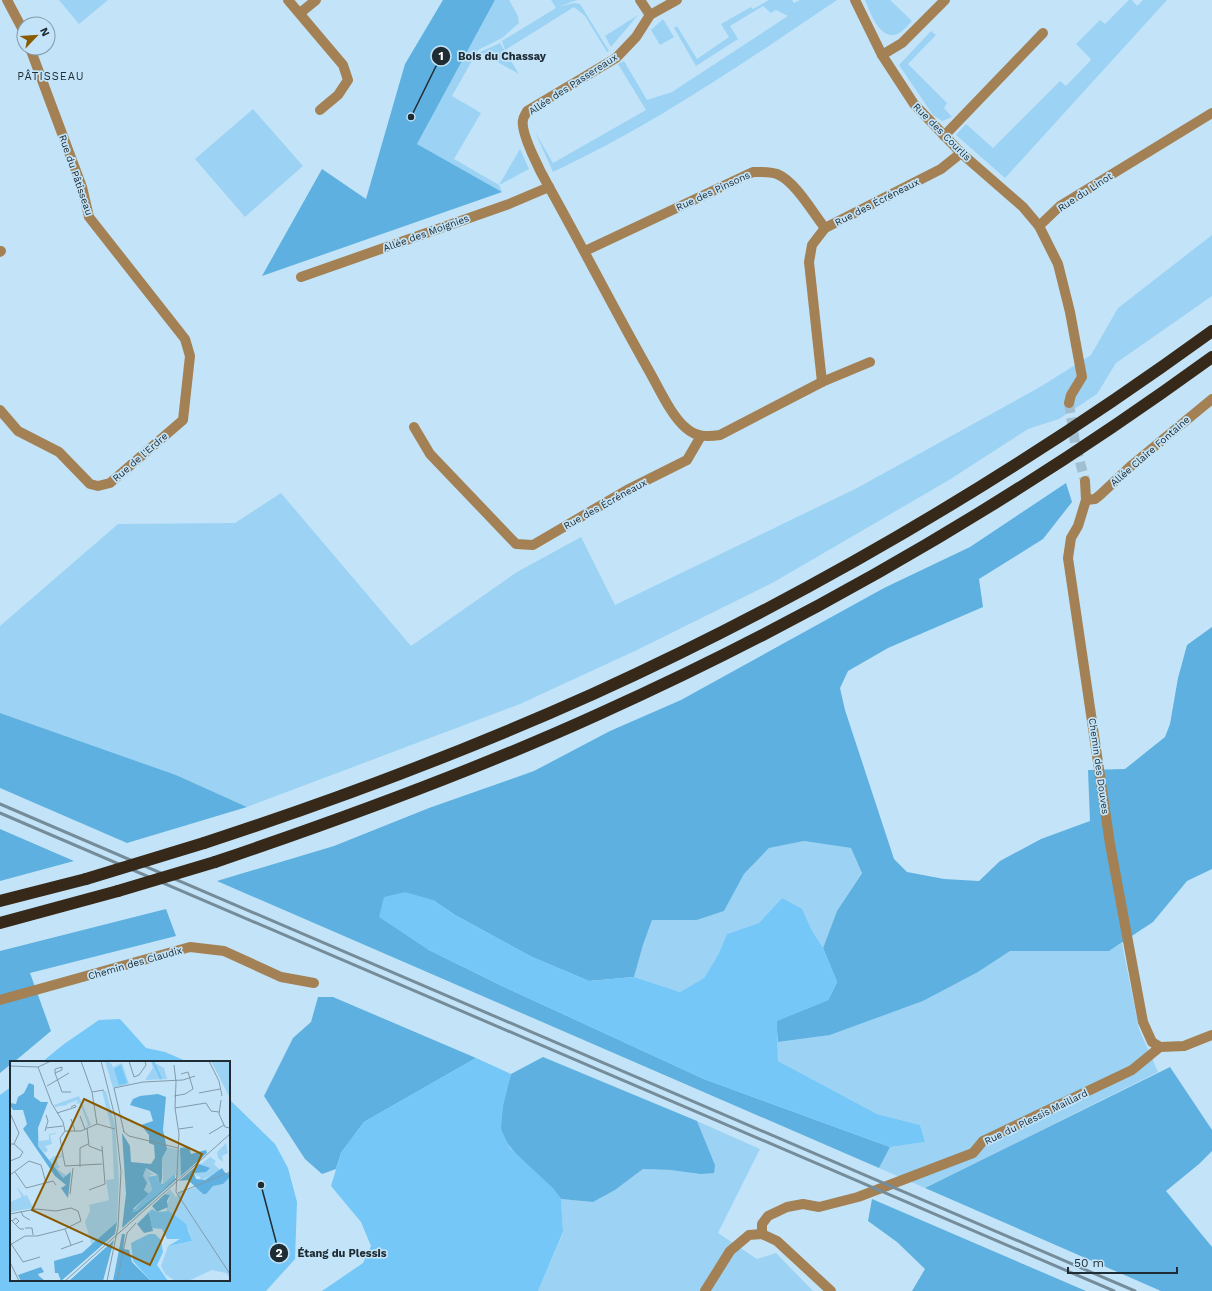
<svg xmlns="http://www.w3.org/2000/svg" width="1212" height="1291" viewBox="0 0 1212 1291" font-family="'Work Sans',sans-serif">
	<style>
		.green { fill: #9cd2f3 }
		.forest { fill: #5db0df }
		.water { fill: #74c7f7 }
		.lines { fill: none; stroke-linecap: round; stroke-linejoin: round }
		.minor-tunnel { stroke: #a2bfd1; stroke-width: 10; stroke-dasharray: 10 5; stroke-linecap: butt }
		.minor { stroke: #a38154; stroke-width: 10 }
		.highway { stroke: #362919; stroke-width: 12 }
		.rail { stroke: #758c9a; stroke-width: 3 }
		.highway-bridge { stroke: #362919; stroke-width: 12 }
		.labels { text-anchor: middle; dominant-baseline: central; stroke-width: 3.5; stroke-linejoin: round; paint-order: stroke }
		.street-label { font-size: 10px; fill: #202c34; stroke: #c3e4f8 }
		.neighbourhood-label { font-size: 11px; letter-spacing: 1px; fill: #202c34; stroke: #c3e4f8 }
		.inset-river { fill: none; stroke: #74c7f7; stroke-width: 2 }
		.inset-road { fill: none; stroke: #829aaa; stroke-width: 1 }
		.view { fill: #895a00; fill-opacity: 0.15; stroke: #895a00; stroke-width: 2 }
		.inset-edge { fill: none; stroke: #202c34; stroke-width: 2 }
		.leader { fill: none; stroke: #202c34; stroke-width: 1.5 }
		.callout-dot { fill: #202c34; stroke: #c3e4f8; stroke-width: 1.5 }
		.mark-label { font-size: 12px; text-anchor: middle; font-weight: bold; fill: #fff }
		.callout-label { font-size: 11px; text-anchor: middle; font-weight: bold; fill: #202c34; stroke: #c3e4f8; stroke-width: 3.5; stroke-linejoin: round; paint-order: stroke }
	</style>
	<rect width="100%" height="100%" fill="#c3e4f8"/>
	<g class="green">
		<polygon points="59,0 108,0 79,24"/>
		<polygon points="495,0 509,0 518,16 519,23 502,38 478,50 452,96 481,113 454,159 499,185 520,149 529,169 499,185 502,192 417,144"/>
		<polygon points="551,0 577,0 558,7 574,3 580,4 609,51 607,52 585,16 574,7 505,50 502,41 556,8"/>
		<path d="M769,0h23l2,3 6,-3h37c-92,62 -183,125 -284,172l-18,-40 18,31 93,-53 -28,-46 6,-3 23,39 25,-8 116,-76 -12,-6 -5,3 -8,-7 -33,20 8,13 -42,27 -22,-38 3,-2 20,33 32,-22 -8,-13 30,-17 2,2z"/>
		<path d="M865,0h25l22,21c-5,5 -11,13 -18,14 -16,2 -24,-24 -29,-35z"/>
		<polygon points="1129,0 1132,0 1137,6 1143,0 1167,0 1005,178 956,135 966,124 993,148 1060,81 1066,86 1090,61 1091,59 1076,44 1100,20 1105,24"/>
		<polygon points="638,15 611,47 605,36"/>
		<polygon points="663,19 674,37 660,45 651,30"/>
		<polygon points="931,31 936,35 908,64 947,103 944,108 952,117 942,121 933,115 899,65"/>
		<polygon points="500,43 519,74 480,52"/>
		<polygon points="253,109 303,166 245,217 195,159"/>
		<polygon points="1212,235 1212,296 1116,363 1097,394 1059,419 1028,429 949,480 774,582 637,650 520,704 247,807 176,775 0,713 0,626 118,524 235,523 281,493 411,646 517,572 581,537 615,605 857,488 1040,387 1091,355 1118,308"/>
		<polygon points="804,841 851,848 862,872 837,911 823,948 811,929 782,898 759,923 727,934 718,955 704,978 680,992 634,977 643,945 652,920 697,920 724,911 744,874 769,848"/>
		<polygon points="1122,943 1139,1029 1158,1072 925,1188 879,1168 890,1147 925,1142 920,1125 877,1114 778,1061 778,1042 830,1035 923,1001 978,972 1010,951 1109,951"/>
		<polygon points="697,1121 760,1149 718,1233 757,1259 776,1253 813,1291 538,1291 563,1233 561,1199 593,1202 615,1190 643,1169 671,1170 715,1165"/>
	</g>
	<g class="forest">
		<polygon points="443,0 495,0 417,144 502,192 262,276 322,169 366,199 405,64"/>
		<polygon points="1066,483 1072,502 1043,539 979,579 983,607 888,648 848,671 840,688 845,710 894,859 907,872 944,879 979,881 1000,861 1041,839 1090,821 1088,770 1125,769 1165,737 1170,724 1178,678 1187,645 1212,627 1212,869 1187,881 1153,922 1109,951 1010,951 978,972 923,1001 830,1035 778,1042 776,1021 828,1000 837,982 823,948 837,911 862,873 851,848 804,841 769,848 744,874 724,911 697,920 652,920 643,945 634,977 589,981 532,957 455,915 433,900 380,917 429,950 500,985 704,1079 890,1147 879,1168 217,881 334,846 429,808 534,771 610,731 681,700 884,588 970,547"/>
		<polygon points="0,713 176,775 247,807 127,843 0,788"/>
		<polygon points="0,829 74,861 0,881"/>
		<polygon points="166,909 176,936 30,973 51,1031 14,1062 11,1062 11,1064 0,1073 0,951"/>
		<polygon points="318,997 333,997 476,1058 364,1122 341,1153 336,1169 322,1174 305,1159 264,1096 293,1038 311,1022"/>
		<path d="M543,1057l154,64 18,44 -1,8 -13,1 -30,-4 -28,-1 -28,21 -22,12 -32,-3c-14,-20 -57,-48 -60,-70 -2,-13 6,-41 10,-55z"/>
		<polygon points="1170,1067 1212,1130 1212,1151 1199,1164 1166,1191 1212,1247 1212,1291 1161,1291 925,1188"/>
		<polygon points="872,1199 1086,1291 912,1291 925,1269 897,1242 868,1221"/>
	</g>
	<g class="water">
		<polygon points="405,892 433,900 455,915 532,957 589,981 634,977 680,992 704,978 718,955 727,934 759,923 782,898 802,909 811,929 823,948 837,982 828,1000 777,1021 778,1061 877,1114 920,1125 925,1142 890,1147 704,1079 500,985 447,959 429,950 379,917 384,897"/>
		<polygon points="120,1019 146,1048 165,1052 188,1062 42,1062 64,1044 99,1020"/>
		<polygon points="476,1058 511,1074 503,1106 501,1129 510,1148 553,1188 561,1199 563,1232 538,1291 322,1291 363,1263 371,1246 361,1222 331,1186 341,1153 364,1122"/>
		<polygon points="11,1087 11,1280 229,1280 229,1099 275,1144 288,1168 297,1202 295,1259 266,1291 0,1291 0,1095"/>
	</g>
	<g class="lines">
		<polyline class="minor-tunnel" points="1069,403 1075,443 1085,481"/>
		<g class="minor">
			<polyline points="7,0 24,32"/>
			<polyline points="288,0 343,65 348,80 338,95 320,110"/>
			<polyline points="640,0 650,15"/>
			<path d="M677,0l-27,15 -14,22 -20,21 -89,53c-1,3 -4,6 -4,9 -3,13 19,55 26,67 34,61 65,122 99,182 10,17 23,47 38,59 10,9 21,9 34,7l102,-53 48,-20"/>
			<polyline points="855,0 882,55 914,104 961,153 1023,207 1039,226"/>
			<polyline points="300,13 316,0"/>
			<polyline points="882,55 902,43 945,0"/>
			<polyline points="944,136 1043,33"/>
			<path d="M585,251l168,-79c8,0 16,-1 24,2 18,7 36,39 48,54"/>
			<polyline points="0,252 1,251"/>
			<polyline points="301,277 509,204 549,187"/>
			<polyline points="822,382 809,262 812,245 825,228 941,169 961,153"/>
			<polyline points="1069,403 1071,395 1082,377 1070,312 1058,264 1039,226 1060,206 1212,113"/>
			<polyline points="0,410 18,431 59,452 90,484 98,486 110,483 183,420 190,356 185,339 89,217 82,187 30,48"/>
			<polyline points="414,427 430,454 516,544 533,545 627,490 687,460 701,436"/>
			<polyline points="1085,481 1086,500 1078,526 1071,538 1068,558 1110,844 1143,1022 1152,1042 1160,1047"/>
			<polyline points="1086,500 1095,499 1100,495 1132,465 1212,399"/>
			<polyline points="0,1000 190,947 224,951 281,977 314,983"/>
			<polyline points="762,1234 762,1224 768,1216 787,1207 803,1204 819,1207 858,1197 973,1153 983,1141 1132,1070 1160,1047 1184,1046 1212,1035"/>
			<polyline points="762,1234 777,1241 831,1291"/>
			<polyline points="705,1291 730,1251 749,1235 762,1234"/>
		</g>
		<g class="highway">
			<path d="M204,843c132,-43 262,-92 389,-149 218,-99 425,-222 619,-363"/>
			<path d="M215,862c130,-44 259,-91 384,-148 216,-97 422,-218 613,-357"/>
			<polyline points="0,901 86,879"/>
			<polyline points="0,923 118,891"/>
		</g>
		<g class="rail">
			<polyline points="0,804 1135,1291"/>
			<polyline points="0,813 1114,1291"/>
		</g>
		<g class="highway-bridge">
			<polyline points="86,879 204,843"/>
			<polyline points="118,891 215,862"/>
		</g>
	</g>
	<g class="labels">
		<g class="street-label">
			<text transform="translate(573 84) rotate(-33)">Allée des Passereaux</text>
			<text transform="translate(942 132) rotate(45)">Rue des Courlis</text>
			<text transform="translate(76 175) rotate(71)">Rue du Pâtisseau</text>
			<text transform="translate(713 191) rotate(-25)">Rue des Pinsons</text>
			<text transform="translate(1085 192) rotate(-33)">Rue du Linot</text>
			<text transform="translate(877 202) rotate(-27)">Rue des Écréneaux</text>
			<text transform="translate(426 233) rotate(-20)">Allée des Moignies</text>
			<text transform="translate(1150 451) rotate(-41)">Allée Claire Fontaine</text>
			<text transform="translate(140 457) rotate(-41)">Rue de l'Erdre</text>
			<text transform="translate(605 504) rotate(-29)">Rue des Écréneaux</text>
			<text transform="translate(1099 766) rotate(82)">Chemin des Douves</text>
			<text transform="translate(135 963) rotate(-16)">Chemin des Claudix</text>
			<text transform="translate(1036 1117) rotate(-26)">Rue du Plessis Maillard</text>
		</g>
		<g class="neighbourhood-label">
			<text x="51" y="76">PÂTISSEAU</text>
		</g>
	</g>
	<g transform="translate(10 1061)">
		<rect width="220" height="220" fill="#c3e4f8"/>
		<path d="M95,0l6,2 2,4 9,-4 7,21 -16,4zM141,0l13,7 3,11 -22,1 8,-12zM201,0h19l-1,35zM92,30h4l9,35 4,53 -2,43 -25,24 -7,-24 5,-11 -1,-6 20,-5 -3,-20 8,-1 -2,-48zM69,35l12,29 -6,3 3,-3 -8,-22 -4,1 2,-4 -11,4 1,4 -1,-3 -12,2 -1,-2zM45,66l1,7 -6,1 2,9 -7,2 3,4 -3,3 -7,-7v-18l1,13 10,-1v-6l7,-1zM216,82l2,10 -6,3 1,6 -5,-4 -1,-6zM156,86l14,3 1,26 -4,3 -1,-5 -13,10 -1,-26zM51,91l2,5 -6,1 1,8h3l-4,3 9,6 4,-3 -2,-3 3,3 -8,6 -14,-18 5,-4h7zM200,96l6,4 -2,3 6,6 -19,11 -1,-4 -6,-3 5,-3 3,1 2,-7h-4zM136,107l8,7h-4l-1,8 3,7 -3,4 -5,-4 2,-5 -3,-9zM220,116v101l-4,-5 -14,-3 -24,11h-13l-10,-7 -4,-8 6,-17 1,-3 24,-5 -3,-11 -7,-8 -16,-12 4,-15 -5,-1 5,-5 6,8 4,-5 17,-5 5,7 11,-8 10,-2zM7,127h1l6,8 3,-1 6,13 -23,4v-10l12,-5z" fill="#9cd2f3"/>
		<path d="M19,22l5,2v12l7,5h7l-10,26v18l25,32 8,-6 -3,26 -7,-10 5,-3 -11,-9 -32,-47 4,-5 -4,-14h-10l-3,-5v-2l6,1 2,-7 6,-4zM148,33l8,3 -3,33 4,19 -5,9v20l-1,5 -2,-1 -1,-7 -12,-7 -3,8 4,7 -3,7 5,4 -16,15 4,2 38,-33 2,1 -55,49 4,-34 -4,-61 8,13 1,16 20,2 4,-6 -1,-13 -5,-2v-8l-8,-10 12,-4 -3,-10 -20,-6 3,-6 7,-3zM179,86l2,7 15,-4 1,3 -26,23 -1,-28zM189,103l11,4 -4,4 -12,1 2,6 9,1 17,-12 4,6 4,-1v4l-7,7 -10,2 -7,8h-3l-15,-14 -9,1zM155,133l5,1 -3,6 1,6 -11,5 -5,-6zM139,151l4,19 -9,2 -7,-9zM107,161l-2,12 -54,47 -3,-8h-3l-1,-12 28,-8zM112,173h3l-2,15 6,1 3,12 19,19h-38zM104,179l-11,41h-34zM31,206l3,5 -6,2 1,2 6,5h-24l-3,-6z" fill="#5db0df"/>
		<path d="M111,4l6,18 -8,2 -5,-16zM165,113v4l-14,14 -24,19 -6,2 21,-23 -4,-13 10,-2 1,7 4,2zM142,148l5,3 12,-1 17,13 6,17 -24,5 12,-7h-13l-5,-10 -10,-1 -3,-16zM139,173h6l6,6 2,12 -6,13 11,16h-17l-18,-20 -2,-18z" fill="#74c7f7"/>
		<path class="inset-river" d="M143,0l8,18"/>
		<path class="inset-road" d="M71,0l11,31 5,32 18,5M91,0l14,56 6,55 -3,55 -11,54M119,0l5,16 5,-2 7,-10 -1,-4M199,0l10,20 3,15M164,4l2,17 -1,26 4,26 -3,58 54,82M0,5l28,1 13,-6M28,6l14,37 11,18 2,9 -5,7 5,28 37,-2M45,12l7,-3v-3l-7,2v4l7,19h9M37,25l22,-13M82,31l12,-2M189,32l21,-4M164,35l11,-2 8,-5 -5,-17 -7,2M211,39l-2,14 6,13 5,1M165,47l31,-5 5,8 8,1M0,52l9,20 -5,11M47,52l19,-6 -1,-2 -4,2M70,55l5,13M61,58l4,12M36,67l17,-2M77,67l2,18 13,5M169,68l14,-2M35,70l3,-10 -2,-6M55,70h16l16,-7M113,70l6,5 49,12M114,71l-10,-44 29,-6 40,-2 12,-4M199,73l15,-9M0,83h4l9,8 -3,5 -10,4M70,106v-19l8,-4M5,111l11,16 27,-7 3,4M0,114l19,-14 12,4 5,18M79,129l16,-6 -3,-38M168,132l52,-21M60,133l3,-26M11,150l2,5 7,4M0,153l26,-5 20,2 15,-3 7,3 3,10 -16,8 -28,7h-12l-15,9M0,158l10,10h4M2,160l4,-3 3,3 -4,4M15,167h7l1,7M55,168l6,16M0,181l13,20 17,-5M51,188l22,-8M0,201l9,19M55,220l165,-147M107,220l10,-48 9,-10"/>
		<path class="view" d="M74,38l118,55 -52,111 -118,-55z"/>
		<rect width="220" height="220" class="inset-edge"/>
	</g>
	<path class="leader" d="M411 117L441 56M261 1185L279 1253"/>
	<g class="callout-dot">
		<circle cx="411" cy="117" r="4"/>
		<circle cx="261" cy="1185" r="4"/>
		<circle cx="441" cy="56" r="10"/>
		<circle cx="279" cy="1253" r="10"/>
	</g>
	<g class="mark-label">
		<text x="441" y="60">1</text>
		<text x="279" y="1257">2</text>
	</g>
	<g class="callout-label">
		<text x="502" y="60">Bois du Chassay</text>
		<text x="342" y="1257">Étang du Plessis</text>
	</g>
	<g transform="translate(36 36) rotate(65)"><circle r="19" fill="#c3e4f8" stroke="#829aaa"/>
	<path d="M0-3L7 15L0 10L-7 15Z" fill="#895a00"/>
	<text y="-6" font-size="11" font-weight="bold" text-anchor="middle" fill="#202c34">N</text>
	</g>
	<path d="M1068 1267v6h109v-6" fill="none" stroke="#202c34" stroke-width="2"/>
	<text x="1074" y="1267" font-size="12" fill="#202c34" stroke="#c3e4f8" stroke-width="3" paint-order="stroke">50 m</text>
</svg>
